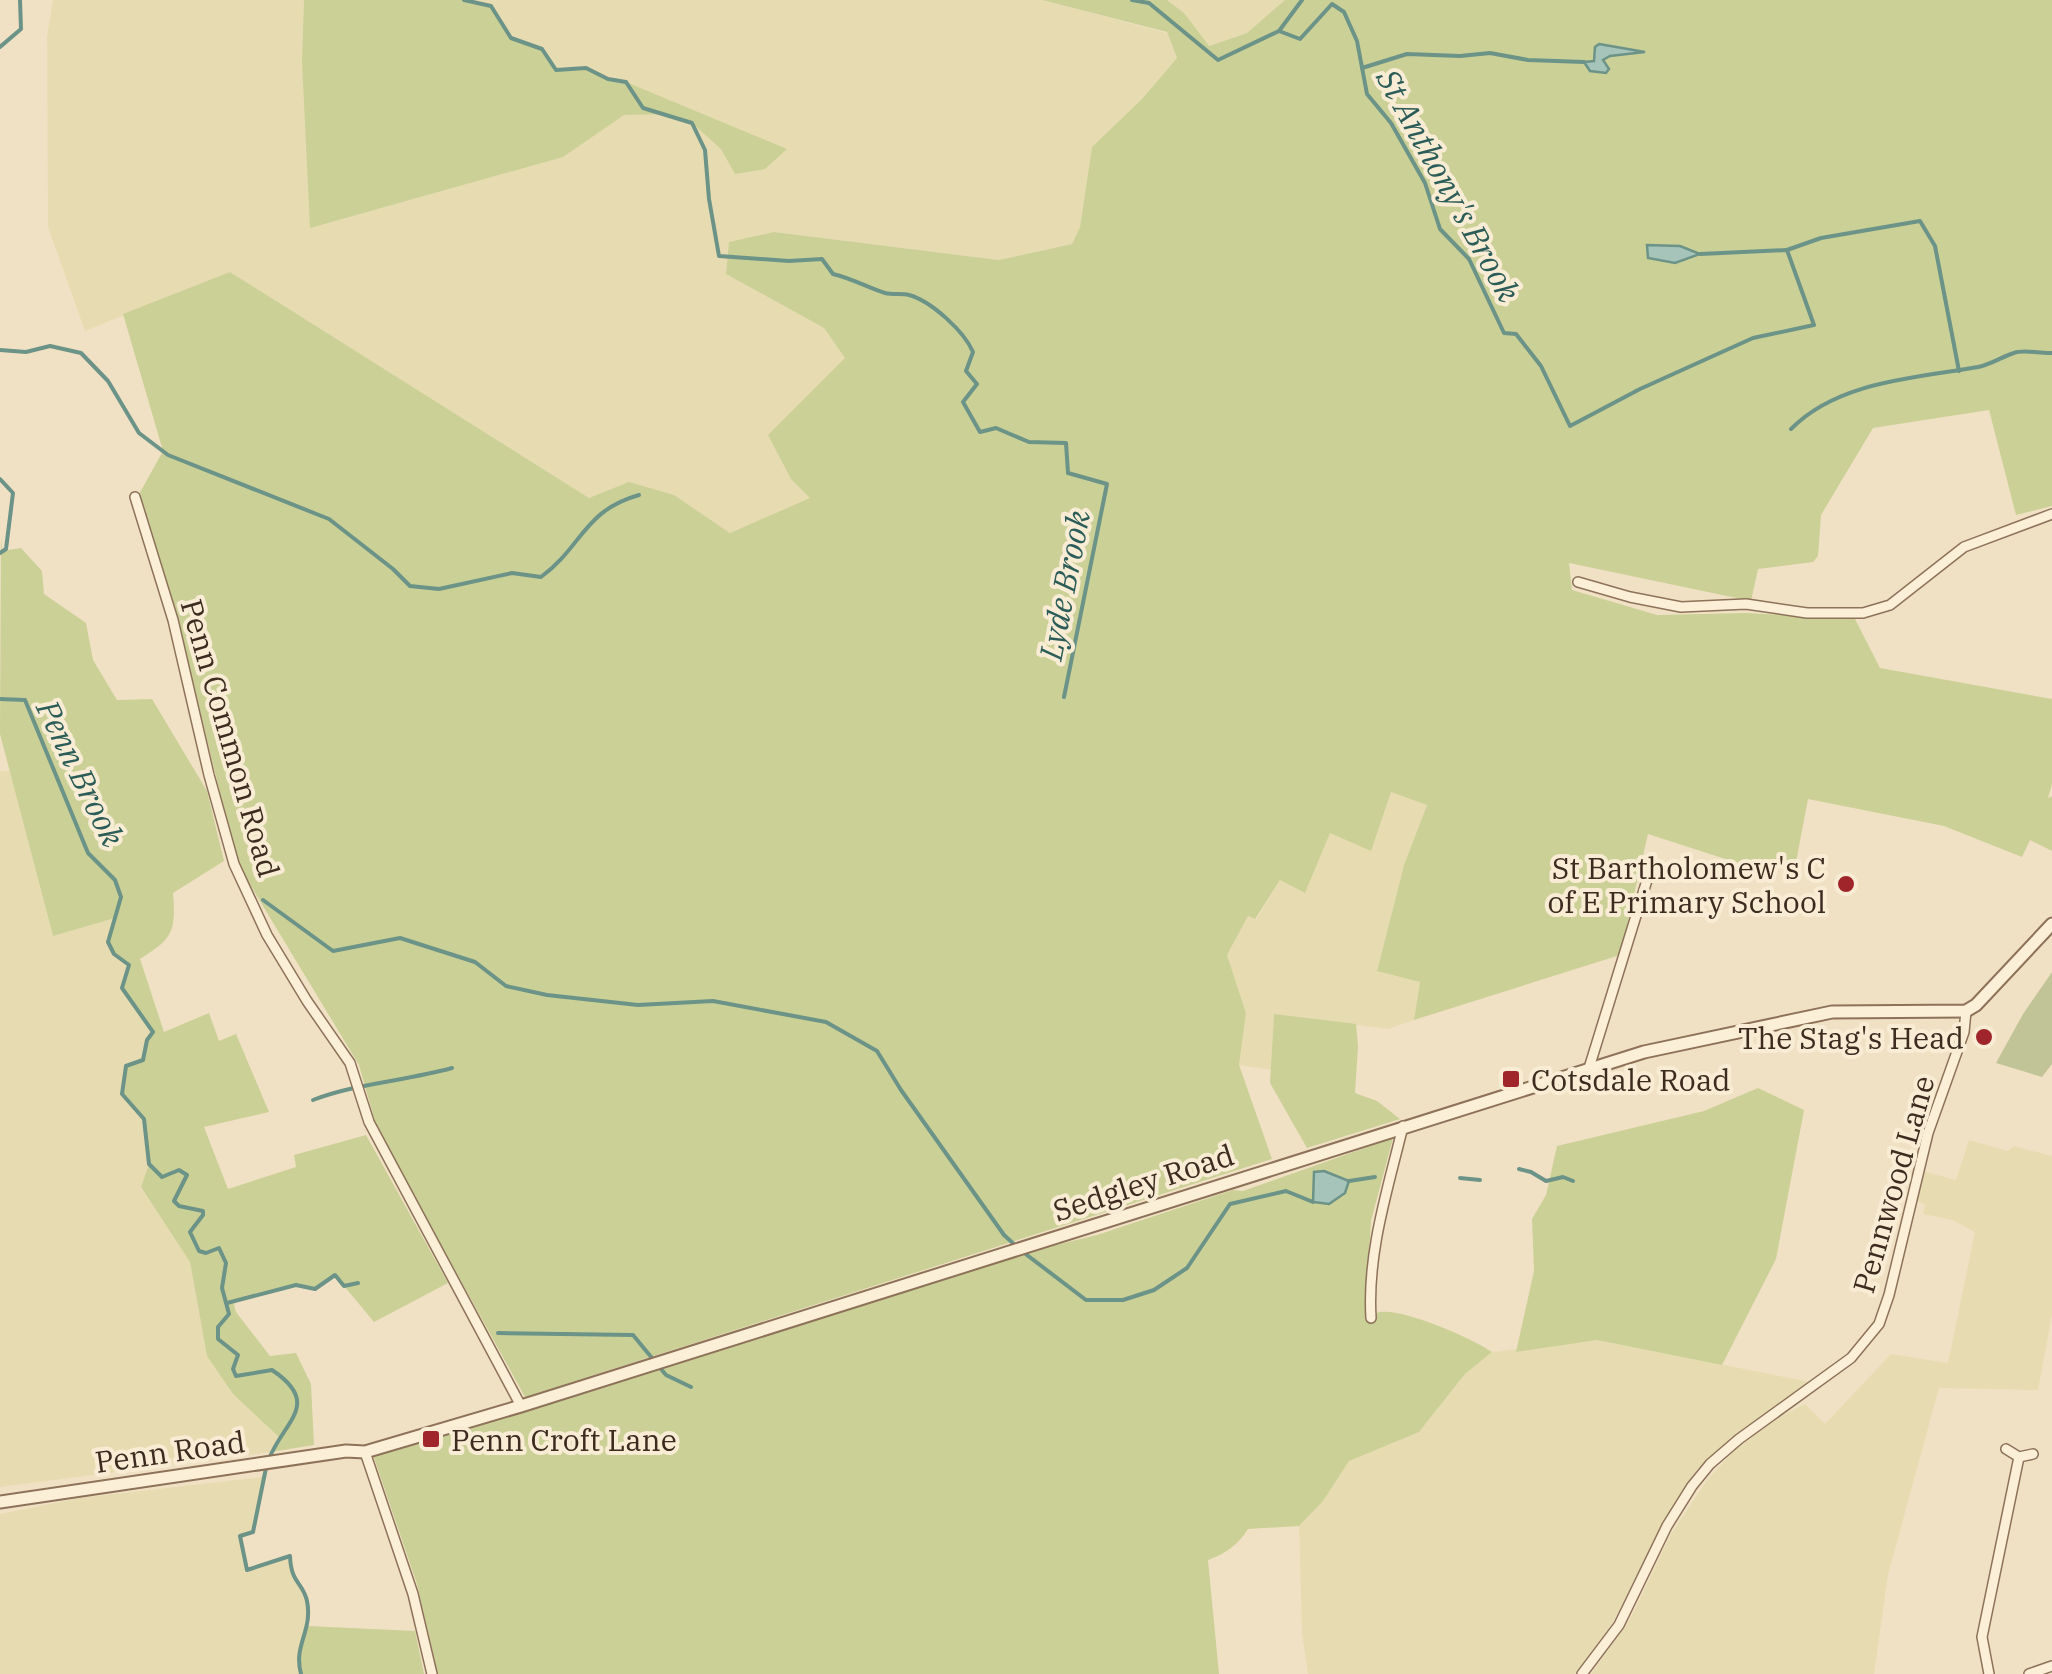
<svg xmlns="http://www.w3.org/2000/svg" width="2052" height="1674" viewBox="0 0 2052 1674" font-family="'IBM Plex Serif',serif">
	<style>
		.farmland { fill: #e7dcb1 }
		.green { fill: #cbd097 }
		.cemetery { fill: #c1c496 }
		.water { fill: #a6c4ba; stroke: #6c9387; stroke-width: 2.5 }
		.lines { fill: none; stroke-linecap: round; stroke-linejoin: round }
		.stream { stroke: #6c9387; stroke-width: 4 }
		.minor-casing { stroke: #8d7259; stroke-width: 12 }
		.tertiary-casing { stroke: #8d7259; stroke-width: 15 }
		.minor { stroke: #fbefd8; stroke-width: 9 }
		.tertiary { stroke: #fbefd8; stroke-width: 11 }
		.poi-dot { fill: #9f252b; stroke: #f8ecd4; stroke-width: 4 }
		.labels { text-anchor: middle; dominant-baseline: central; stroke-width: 8; stroke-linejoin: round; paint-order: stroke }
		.street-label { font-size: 30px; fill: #3c2b1e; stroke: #f8ecd4 }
		.poi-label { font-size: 30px; fill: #3c2b1e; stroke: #f8ecd4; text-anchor: end }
		.water-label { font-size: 32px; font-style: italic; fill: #2c5c57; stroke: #f8ecd4 }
	</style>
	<rect width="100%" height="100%" fill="#f1e1c4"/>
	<g class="farmland">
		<polygon points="53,0 1042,0 1167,33 1177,58 1142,99 1092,147 1080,227 1072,244 999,260 774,232 726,274 824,328 846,358 811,498 730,533 674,495 589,498 230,272 85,331 48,227 47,37"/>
		<polygon points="1167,0 1285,0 1247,33 1208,46 1184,13"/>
		<polygon points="0,771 10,771 53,936 115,918 108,942 114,954 129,965 123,988 153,1032 147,1041 143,1060 149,1164 141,1187 190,1262 207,1356 233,1394 280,1438 271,1452 0,1487"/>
		<polygon points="1391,792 1427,804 1404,865 1377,970 1420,982 1414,1020 1388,1029 1274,1014 1271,1070 1239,1065 1246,1013 1227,955 1248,916 1256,919 1280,880 1305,893 1330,832"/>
		<polygon points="1969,1140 2008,1151 2014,1146 2052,1156 2052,1315 2038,1390 1939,1388 1888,1575 1874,1674 1591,1674 1629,1621 1671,1534 1707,1480 1736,1449 1780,1417 1805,1404 1825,1424 1891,1354 1948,1363 1975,1232 1952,1220 1923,1214 1925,1205 1918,1201 1916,1191 1922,1171 1956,1180"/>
		<polygon points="1597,1340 1810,1382 1696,1470 1670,1510 1613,1622 1575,1674 1308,1674 1302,1634 1299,1526 1323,1501 1351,1458 1419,1432 1465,1374 1492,1352"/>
		<polygon points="263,1477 253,1532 240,1537 248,1569 290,1556 291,1574 307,1597 308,1626 297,1658 301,1674 0,1674 0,1514 79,1498"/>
	</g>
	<g class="green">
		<polygon points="304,0 464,0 491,6 511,38 542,49 556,70 586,68 608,79 626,82 787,149 765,169 735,174 721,149 692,123 668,114 624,115 563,157 310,228 302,61"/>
		<polygon points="1042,0 1167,0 1184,13 1209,46 1247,33 1285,0 2052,0 2052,506 2016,515 1989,410 1873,428 1821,515 1818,556 1813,562 1758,569 1751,601 1569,563 1572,590 1657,615 1746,613 1855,619 1880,668 2052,699 2052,784 2048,798 2052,796 2052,851 2030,840 2022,857 1944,826 1808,799 1796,862 1744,865 1648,834 1620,955 1414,1020 1420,982 1377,971 1404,865 1427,805 1391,792 1371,851 1330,833 1305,893 1280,880 1255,919 1248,916 1227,955 1246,1013 1239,1065 1272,1159 525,1397 377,1129 359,1065 237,863 175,607 138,496 163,451 123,314 230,272 589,498 629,482 674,495 730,533 810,498 791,479 768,435 845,358 824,328 726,274 729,242 774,232 999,260 1072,244 1080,227 1092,147 1142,99 1177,58 1167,32"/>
		<path d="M1,537l1,14 19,-3 21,23 2,23 42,29 7,37 24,40 35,-1 55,92 17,70 -51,32c3,39 0,45 -33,66l24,73 45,-19 10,28 17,-7 33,78 -65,15 24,62 68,-22 -2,-12 72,-20 82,148 -74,39 -39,-47 -20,14 -19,-4 -63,16 3,11 34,44 26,-3 15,31 3,61 -43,7 9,-14 -47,-44 -26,-38 -17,-94 -49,-75 8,-23 -5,-45 -22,-25 4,-28 16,-6 5,-20 6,-8 -31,-44 7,-23 -15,-11 -6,-12 7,-24 -62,18 -53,-202z"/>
		<polygon points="1274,1014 1356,1024 1358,1046 1355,1093 1377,1101 1400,1119 1307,1148 1270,1083"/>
		<polygon points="1758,1088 1804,1110 1776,1259 1722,1365 1597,1340 1516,1352 1534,1271 1532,1219 1546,1195 1557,1146 1704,1111"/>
		<path d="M1393,1138l-22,83 -6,96c5,-2 10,-4 15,-5 23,-4 92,26 112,40l-27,22 -46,58 -70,29 -26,40 -24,25 -51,3c-10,16 -23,25 -40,31l11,114h-781l-21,-90 -44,-129 658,-204 66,-16 136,-45 10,1z"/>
		<polygon points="308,1626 415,1631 424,1674 301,1674 297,1658"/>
	</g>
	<polygon class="cemetery" points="2052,972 2052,1064 2042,1077 1996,1063 2023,1014"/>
	<g class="water">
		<polygon points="1599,44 1645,52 1610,56 1603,60 1609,69 1606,73 1590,71 1584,62 1594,61 1595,47"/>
		<polygon points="1647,245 1680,246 1700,254 1675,263 1648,258"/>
		<polygon points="1324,1171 1349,1181 1345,1193 1329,1204 1313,1202 1314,1172"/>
	</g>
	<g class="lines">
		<g class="stream">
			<path d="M464,0l27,6 20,32 31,11 14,21 30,-2 22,11 18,3 17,26 49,15 13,27 4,49 10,57 70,5 33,-2 11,15c21,5 35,14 52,19 8,2 17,0 24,2 22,6 55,36 64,57l-7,19 11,13 -14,18 17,30 16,-4 33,14 37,1 2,30 39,11 -43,213"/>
			<polyline points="1132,0 1149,3 1218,60 1279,31 1302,0"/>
			<polyline points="1279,31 1300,39 1332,4 1344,12 1357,41 1367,94 1391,123 1425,183 1440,229 1469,259 1504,333 1516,334 1541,366 1570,426 1640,389 1753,338 1814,325 1787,250 1700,254"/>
			<polyline points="0,47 21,29 20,0"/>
			<polyline points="1362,68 1407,54 1460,56 1490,53 1528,60 1584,62"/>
			<polyline points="1787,250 1821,238 1920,221 1935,246 1959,371"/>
			<path d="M0,350l26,2 24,-6 31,7 27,28 31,52 29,22 161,64 64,50 17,17 29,3 73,-16 29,4c42,-31 42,-66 98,-82"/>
			<path d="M1791,429c47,-48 125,-51 187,-62 14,-3 23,-10 36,-14 10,-4 27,1 38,0"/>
			<polyline points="0,479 13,493 6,549 0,553"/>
			<path d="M0,699l25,1 63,153 27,27 6,17 -13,45 6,12 15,11 -7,23 31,44 -6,8 -4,20 -17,6 -4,28 22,25 5,45 13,13 17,-7 8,5 -13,26 5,5 24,5v4l-13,17 9,19 7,2 13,-5 7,15 -4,25 7,26 -11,13v12l20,16 -5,14 3,7 36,-6c51,34 11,52 -3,89"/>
			<polyline points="263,900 333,951 400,938 475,962 506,986 547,995 638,1005 713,1001 826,1022 877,1051 901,1090 1004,1235 1016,1246"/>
			<path d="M313,1100c45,-17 92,-19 139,-32"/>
			<polyline points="1519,1169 1531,1172 1546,1181 1563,1177 1573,1181"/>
			<polyline points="1460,1178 1480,1180"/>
			<polyline points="1349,1181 1375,1177"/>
			<polyline points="1023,1252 1086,1300 1123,1300 1154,1290 1187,1268 1230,1204 1286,1191 1313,1202"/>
			<polyline points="227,1303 296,1285 315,1289 335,1275 344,1286 358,1283"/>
			<polyline points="498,1333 633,1335 666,1375 691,1387"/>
			<path d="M266,1468l-13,64 -13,4 7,34 43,-14c1,28 13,26 17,45 6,31 -14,43 -6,73"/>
		</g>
		<defs>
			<g id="minor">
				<polyline points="135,497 173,620 209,775 234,864 267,935 307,1001 350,1063 369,1122 521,1406"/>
				<polyline points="1578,582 1630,597 1681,607 1746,604 1807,613 1863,613 1890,605 1964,547 2052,514"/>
				<polyline points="1589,1068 1652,864"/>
				<path d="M1371,1318c-4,-66 17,-129 32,-192"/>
				<polyline points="2006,1449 2019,1457 2033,1454"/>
				<polyline points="365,1452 413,1594 432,1674"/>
				<polyline points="1582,1674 1619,1625 1667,1526 1692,1486 1710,1464 1739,1439 1851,1358 1879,1324 1889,1295 1928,1133 1964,1032 1966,1011"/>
				<polyline points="1989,1674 1982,1637 2019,1457"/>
				<polyline points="2029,1674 2052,1666"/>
			</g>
			<polyline id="tertiary" points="0,1502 346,1451 365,1452 521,1406 1644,1052 1832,1012 1966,1011 1976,1005 2052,924"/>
		</defs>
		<use href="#minor" class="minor-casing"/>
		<use href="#tertiary" class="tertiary-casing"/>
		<use href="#minor" class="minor"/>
		<use href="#tertiary" class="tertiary"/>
	</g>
	<g class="poi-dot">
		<circle cx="1846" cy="884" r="10"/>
		<circle cx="1984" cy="1037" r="10"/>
		<rect x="1501" y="1069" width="20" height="20" rx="5"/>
		<rect x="421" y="1429" width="20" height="20" rx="5"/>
	</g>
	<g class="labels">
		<g class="street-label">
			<text transform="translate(231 738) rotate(74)">Penn Common Road</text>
			<text transform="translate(1143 1182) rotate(-18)">Sedgley Road</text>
			<text transform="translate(1893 1184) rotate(-74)">Pennwood Lane</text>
			<text transform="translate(170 1451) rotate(-8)">Penn Road</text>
		</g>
		<g class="poi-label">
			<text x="1826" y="867">St Bartholomew's C<tspan x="1826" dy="34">of E Primary School</tspan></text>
			<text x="1964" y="1037">The Stag's Head</text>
			<text x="1531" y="1079" text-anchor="start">Cotsdale Road</text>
			<text x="451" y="1439" text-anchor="start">Penn Croft Lane</text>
		</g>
		<g class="water-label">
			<text transform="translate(1449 185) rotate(61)">St Anthony's Brook</text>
			<text transform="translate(1064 585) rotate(-79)">Lyde Brook</text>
			<text transform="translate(81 773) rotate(64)">Penn Brook</text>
		</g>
	</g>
</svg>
